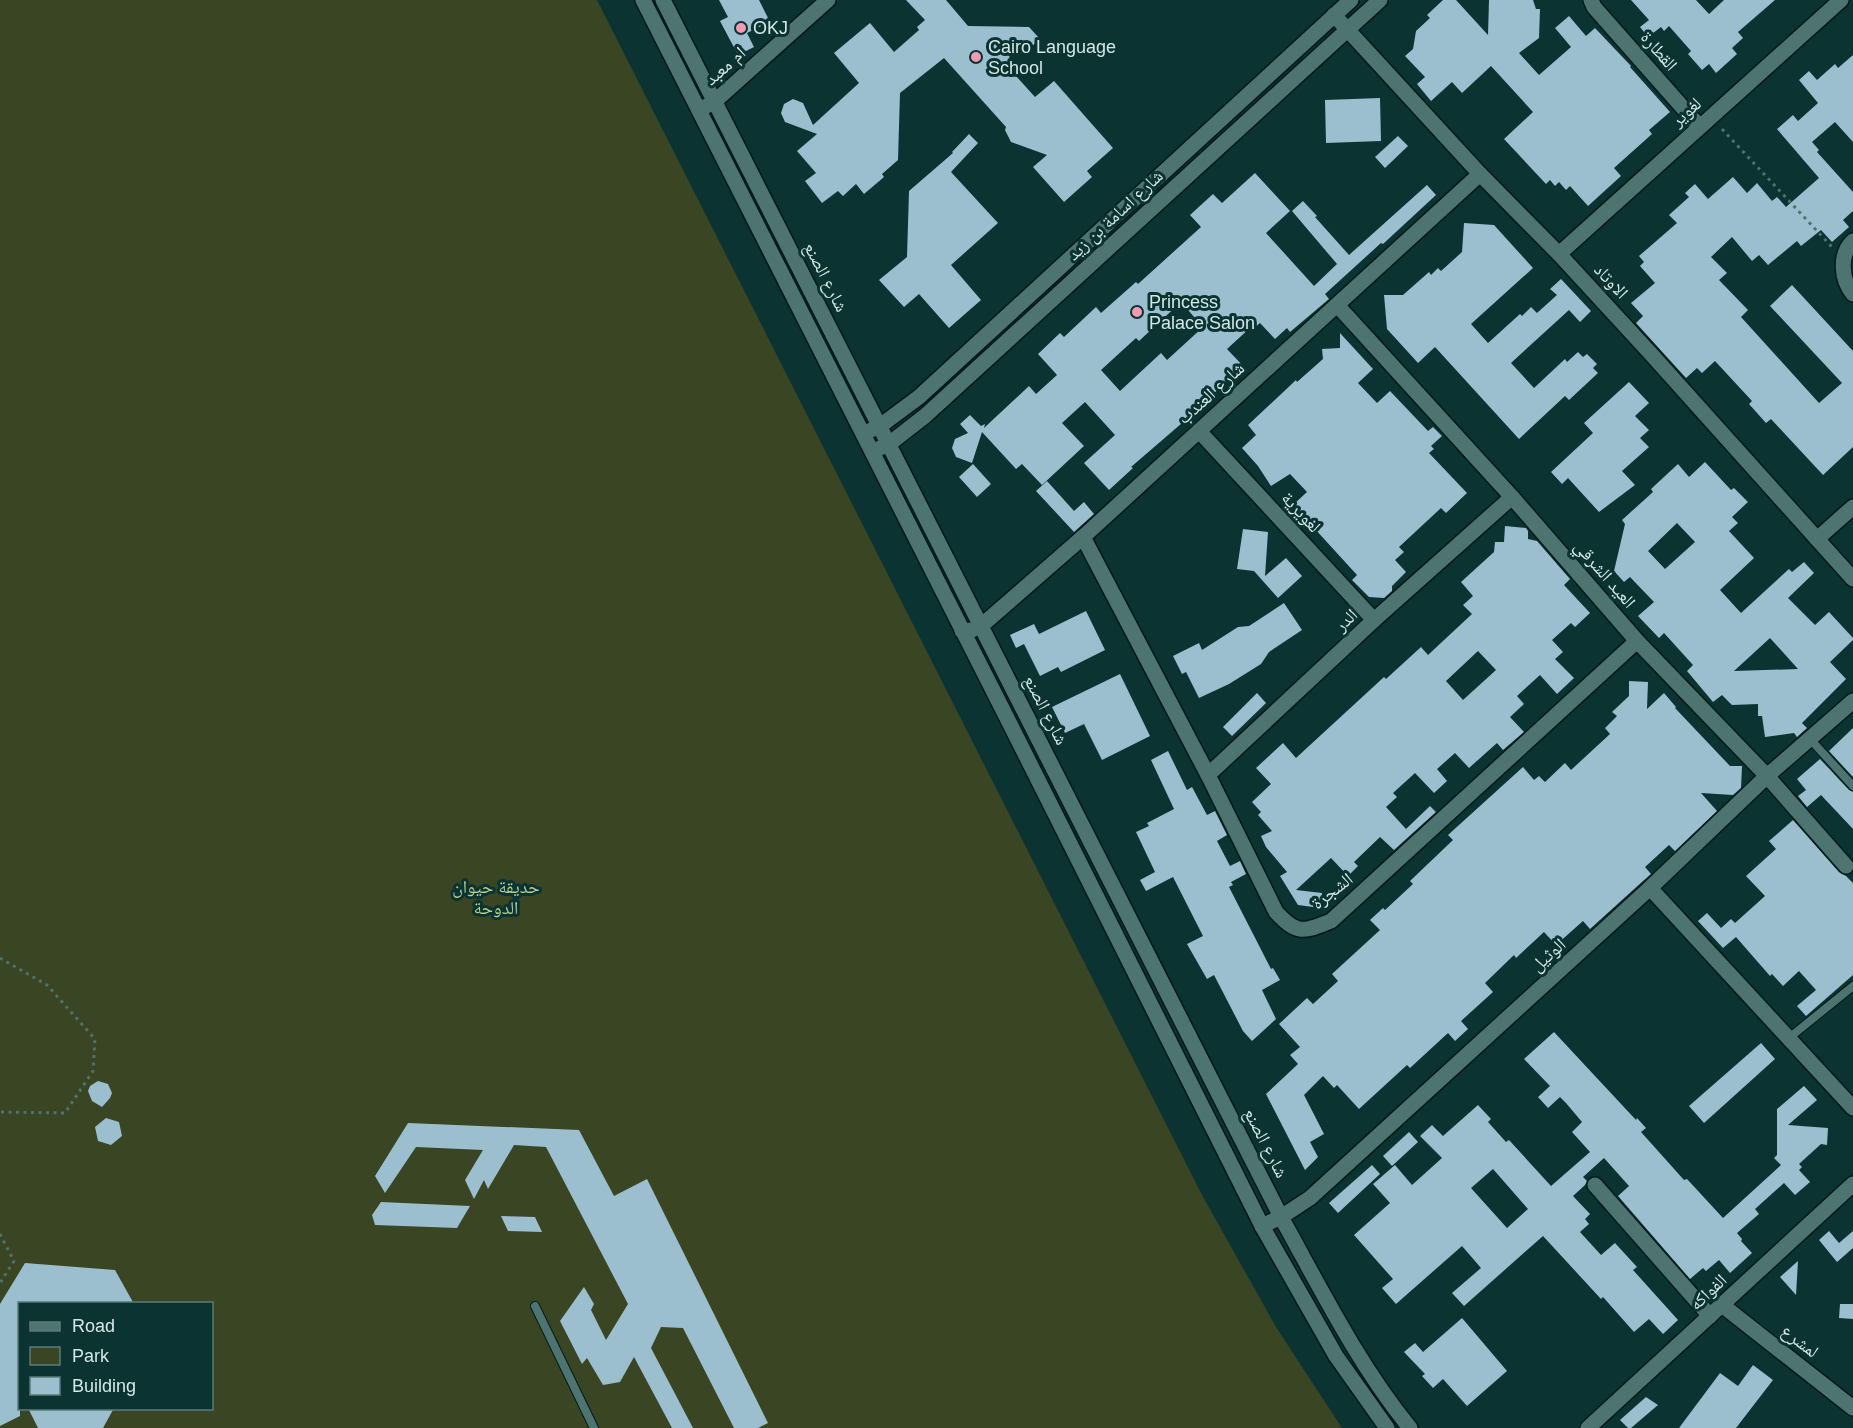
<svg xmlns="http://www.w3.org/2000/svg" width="1853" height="1428" viewBox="0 0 1853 1428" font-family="Helvetica,'Noto Naskh Arabic',sans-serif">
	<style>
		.green { fill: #3a4523; fill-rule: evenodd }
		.building { fill: #9bbfce; fill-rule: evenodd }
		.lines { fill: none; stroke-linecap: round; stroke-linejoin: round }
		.service-casing { stroke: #001a19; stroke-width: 10 }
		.minor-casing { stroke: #001a19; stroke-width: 18 }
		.tertiary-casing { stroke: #001a19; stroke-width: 18 }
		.path { stroke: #507170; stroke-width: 3; stroke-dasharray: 3 4.5; stroke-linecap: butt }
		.service { stroke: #4e7472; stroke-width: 8 }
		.minor { stroke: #4e7472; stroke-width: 15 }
		.tertiary { stroke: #4e7472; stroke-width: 15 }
		.poi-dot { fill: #f19ab2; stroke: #0b3332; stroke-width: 2 }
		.labels { text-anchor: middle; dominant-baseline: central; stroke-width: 6; stroke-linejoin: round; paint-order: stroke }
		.poi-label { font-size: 18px; fill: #d3e7e6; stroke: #0b3332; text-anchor: start }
		.street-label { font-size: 18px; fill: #d3e7e6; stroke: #0b3332 }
		.park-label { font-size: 18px; fill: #bad190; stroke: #0b3332 }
	</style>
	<rect width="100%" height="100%" fill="#0b3332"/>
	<path class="green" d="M0,0h597l605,1195 74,132 66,101h-1342zM20,1304h192v104h-192z"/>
	<g class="building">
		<polygon points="719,0 759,0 770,22 747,33 754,47 738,55 720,21 728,17"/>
		<polygon points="906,0 946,0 968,26 1029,27 1040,39 1031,47 1011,44 1008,67 1035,97 1054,81 1113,148 1087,171 1092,177 1064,202 1033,167 1047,155 1011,142 1005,130 1006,127 944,58 900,93 898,160 882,174 884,177 864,194 856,184 843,196 838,191 822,203 805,181 816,173 797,151 817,134 785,122 781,113 784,104 793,99 803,103 813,125 859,83 834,53 870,23 894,52 919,30 917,27 925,20"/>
		<polygon points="1443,0 1456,0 1488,35 1489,0 1533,0 1536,9 1540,9 1539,38 1519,53 1539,75 1571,47 1555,28 1569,16 1586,36 1595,28 1631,66 1630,67 1670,112 1649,130 1652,134 1614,168 1621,176 1588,206 1570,186 1566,190 1559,182 1555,186 1550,180 1546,184 1504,139 1533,112 1491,66 1462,93 1452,82 1431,101 1417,84 1425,77 1405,56 1413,49 1416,31 1430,18 1427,15"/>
		<polygon points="1631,0 1696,0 1709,14 1724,0 1775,0 1738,32 1743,38 1732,48 1737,54 1716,73 1709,64 1702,70 1688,54 1691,51 1669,26 1664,31 1661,27 1648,37 1640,27 1649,20"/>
		<polygon points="1853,55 1853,142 1835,122 1812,142 1819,150 1817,152 1853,192 1853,211 1843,220 1849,227 1832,242 1821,230 1801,246 1797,241 1768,265 1759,255 1752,261 1732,237 1711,257 1727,273 1719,280 1748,310 1741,317 1819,403 1842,383 1770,306 1792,285 1853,351 1853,447 1823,475 1771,419 1766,423 1749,404 1752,401 1715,361 1702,373 1697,368 1686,378 1636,323 1643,316 1631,303 1655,283 1640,266 1644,262 1639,256 1677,223 1669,215 1689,197 1685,193 1695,184 1708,199 1733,177 1747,193 1757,183 1772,201 1777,197 1786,207 1819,178 1777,129 1793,115 1798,121 1818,103 1799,80 1809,71 1817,80 1835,64 1838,68"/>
		<polygon points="1380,98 1381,141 1326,143 1325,100"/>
		<polygon points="969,134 978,143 951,172 998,223 951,265 981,300 949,328 919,294 904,307 879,280 907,257 909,191 953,153 952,152"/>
		<polygon points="1398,136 1408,146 1385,168 1375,157"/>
		<path d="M1255,173l35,38 -24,22 48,53 23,-22 -45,-53 11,-10 14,15 -2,1 34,38 78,-70 9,10 -53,49 -2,-1 -56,51 4,5 -39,33 -3,-4 -12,11 -15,-16 -7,6 -2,-2 -24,22 18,19 -12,11 -2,-2 -42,40 -58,50 2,1 -24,22 -25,-27 31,-28 -30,-33 -23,21 22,23 -42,39 -20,-21 -6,5 -34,-37 -10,31 -16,-6 -4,-9 3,-9 13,-6 -8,-9 10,-9 11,11 4,-2 -1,4 45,-42 7,8 21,-19 -19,-21 22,-21 4,4 32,-30 5,6 35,-31 2,2 63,-57 -11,-12 23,-21 9,9zM1181,302l21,24v2l-35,32 -6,-7 -41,38 -19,-21 35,-32 3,3z"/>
		<polygon points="1464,223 1494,225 1533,268 1471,324 1488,343 1520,314 1522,316 1531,307 1537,313 1557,295 1550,289 1561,279 1591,311 1580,322 1569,310 1511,363 1534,388 1565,359 1567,362 1578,352 1583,357 1587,354 1597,364 1593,368 1598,373 1569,400 1565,396 1519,439 1435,347 1418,363 1387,329 1384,295 1403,295 1429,272 1431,275 1438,268 1441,271 1462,252"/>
		<polygon points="1340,333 1373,369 1358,383 1377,403 1390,391 1428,431 1433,427 1442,436 1431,446 1434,449 1429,453 1467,493 1446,513 1441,508 1399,547 1404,552 1395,560 1406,572 1392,586 1392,591 1384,598 1369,597 1352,580 1357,575 1293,505 1307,492 1290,474 1271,486 1258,466 1242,448 1256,435 1248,425 1296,380 1297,382 1323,359 1322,349 1340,348"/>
		<polygon points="1629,382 1649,403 1635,416 1649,430 1640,438 1649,447 1622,471 1635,485 1599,512 1568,478 1562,484 1551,472 1593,433 1584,423"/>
		<path d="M1705,462l26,28 3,-2 14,14 -16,15 6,6 -9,8 25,27 -34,32 21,23 48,-44 3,3 12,-10 10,11 -26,25 27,27 14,-13 24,26v2l-23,22 16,17 -44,44 5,5 -10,9 -3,-4 -29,4 -3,-21h-4v-12l-26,1 -10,-10 -9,7 -26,-31 6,-6 -29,-32 -5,5 -21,-22 16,-14 -24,-25 -6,5 -10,-11 11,-47 -3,-4 31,-28 -2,-3 27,-25 11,13zM1677,523l18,19 -30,27 -17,-18zM1770,638l28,31 -64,2z"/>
		<polygon points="973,464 991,484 977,497 959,477"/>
		<polygon points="1047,481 1074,511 1084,502 1094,514 1074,532 1036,491"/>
		<path d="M1505,526l21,2 2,3v8l9,2 33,38 -6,6 26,28 -15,14 -4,-4 -19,17 11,12 -8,7 19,19 -17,16 -17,-19 -23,21 7,8 -14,13 14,15 -21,18 -6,-7 -28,25 -14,-15 -18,16 10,12 -13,12 -19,-20 -22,20 4,4 -11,10 20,22 24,-23 6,6 -42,38 -14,-13 -26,25 4,4 -10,10 -17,-18 -35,32 26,3 -1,15 -23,-3 -18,-29 7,-4 -21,-25 -5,-11 11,-5 -14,-16 3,-3 -9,-10 19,-18 -15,-16 27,-25 13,15 88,-81 2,2 35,-32 7,8 44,-41 -9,-9 10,-9 -12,-14 33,-30 1,-10h9zM1478,651l18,19 -33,30 -17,-19z"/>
		<polygon points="1243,529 1268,532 1265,576 1286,558 1302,576 1278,598 1254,571 1237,569"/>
		<polygon points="1284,603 1302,630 1269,652 1261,664 1229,684 1199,698 1186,672 1182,674 1173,656 1199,643 1202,650 1238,627 1249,626"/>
		<polygon points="1086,611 1105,650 1061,672 1058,667 1040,676 1024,644 1016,648 1010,635 1034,624 1039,634"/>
		<polygon points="1120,674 1150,736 1102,760 1084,724 1065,733 1052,707"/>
		<polygon points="1629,681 1648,682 1647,709 1664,693 1676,707 1675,708 1730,766 1742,766 1741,788 1733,795 1701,793 1717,811 1675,851 1669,845 1645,867 1651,874 1643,881 1590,929 1583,921 1556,945 1544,932 1516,958 1514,955 1485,983 1493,992 1461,1021 1468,1029 1455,1041 1448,1033 1410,1068 1407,1065 1359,1109 1337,1085 1334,1088 1323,1076 1304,1095 1324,1134 1310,1142 1318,1157 1305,1170 1266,1094 1298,1064 1290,1055 1300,1047 1279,1024 1307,998 1313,1004 1338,981 1332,974 1380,930 1370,920 1383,908 1385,910 1413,884 1410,881 1453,840 1448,835 1523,767 1534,780 1539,776 1545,782 1565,763 1571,770 1610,734 1605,728 1617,716 1612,712 1629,696"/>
		<polygon points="1257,693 1266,703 1232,736 1223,727"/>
		<polygon points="1853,728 1853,777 1829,751"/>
		<polygon points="1168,751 1187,790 1192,787 1207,815 1215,811 1227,835 1217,841 1230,866 1240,861 1246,874 1231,882 1233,885 1229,887 1271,969 1273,968 1280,980 1262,990 1276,1019 1252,1041 1243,1031 1214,975 1207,979 1187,944 1203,936 1173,877 1146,891 1140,880 1155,872 1136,832 1149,826 1147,823 1174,809 1151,760"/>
		<polygon points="1820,759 1849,790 1853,792 1853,829 1821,795 1807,807 1798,796 1806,790 1797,779"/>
		<polygon points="1793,820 1839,872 1846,876 1853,883 1853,975 1806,1016 1797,1006 1816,990 1799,971 1783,986 1772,974 1770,976 1736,937 1723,948 1698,921 1707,913 1721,928 1731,919 1735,923 1765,896 1746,876 1776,849 1769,841"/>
		<path d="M1554,1032l82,88 1,-2 9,10 -5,4 43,48 3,-1 36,39 58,-53 -7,-7 3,-3v-46l27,-23 13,14 -29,25 40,3 -1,17 -6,-1 -22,20 3,3 -3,3 11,12 -15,13 -11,-12 -29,26 4,5 -22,19 5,6 -1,2 11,12 -22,20 -11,-13 -13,11 -3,-3 -13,11 -72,-83 11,-10 -25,-28 -21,19 4,4 -2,4 -12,11 17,18 -5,5 4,5 -9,8 21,23 14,-12 22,24 -4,3 45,50 -15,14 -14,-15 -15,13 -31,-35 -2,2 -58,-63 -79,70 -12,-13 29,-25 -19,-22 -66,58 -14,-16 11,-9 -39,-44 36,-32 -17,-19 22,-19 17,20 30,-27 -22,-22 12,-11 11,11 35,-31 13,14 -3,3 18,20 3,-2 42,46 39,-34 -18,-20 10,-10 -16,-19 -6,-6 -12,11 -10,-11 12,-11 -26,-27zM1493,1169l35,40 -21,19 -36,-40z"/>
		<polygon points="1761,1043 1775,1059 1704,1123 1689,1106"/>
		<polygon points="98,1081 108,1084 112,1093 110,1098 102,1107 92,1101 88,1091 90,1086"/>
		<polygon points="106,1118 119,1122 122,1136 111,1145 98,1141 95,1127"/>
		<polygon points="408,1123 579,1130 614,1196 647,1179 768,1423 758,1428 734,1428 683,1328 661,1327 651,1348 693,1428 672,1428 634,1357 620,1382 603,1385 587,1358 582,1364 560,1321 584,1287 594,1304 591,1310 606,1340 628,1304 546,1147 514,1145 488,1189 484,1180 474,1199 465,1180 483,1150 416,1147 385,1193 375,1176"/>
		<polygon points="1409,1132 1418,1142 1392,1166 1383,1156"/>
		<polygon points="1372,1165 1380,1174 1338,1213 1329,1203"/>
		<polygon points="381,1202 470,1206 457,1228 375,1225 372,1215"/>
		<polygon points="501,1216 535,1217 542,1232 508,1231"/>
		<polygon points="1829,1231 1839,1243 1853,1231 1853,1248 1837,1262 1819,1240"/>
		<polygon points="1798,1261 1796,1295 1780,1277"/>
		<polygon points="25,1263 115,1270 134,1304 20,1304 20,1416 0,1426 0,1304"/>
		<polygon points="1840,1304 1853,1304 1853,1319 1839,1318"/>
		<polygon points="1462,1318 1507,1371 1467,1406 1443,1379 1433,1388 1422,1376 1425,1374 1404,1352 1415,1343 1423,1352"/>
		<polygon points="1753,1365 1773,1380 1736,1428 1679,1428 1720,1373 1738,1386"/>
		<polygon points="1646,1397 1658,1405 1631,1428 1628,1428 1620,1420"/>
		<polygon points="28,1408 114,1408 103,1428 38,1428"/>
	</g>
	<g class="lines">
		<defs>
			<g id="service">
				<polyline points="1810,739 1853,786"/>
				<polyline points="1789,1038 1853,986"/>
				<polyline points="535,1306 594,1428"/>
			</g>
			<g id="minor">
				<polyline points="1591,0 1594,7 1699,126"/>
				<polyline points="1334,15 1480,174 1559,254 1651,354 1853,579"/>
				<polyline points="699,110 714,102 828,0"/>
				<path d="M1853,241c-14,13 -12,39 0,53"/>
				<polyline points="1559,254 1841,0"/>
				<polyline points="1337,305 1512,497 1637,641 1767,776 1846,866"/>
				<polyline points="1199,431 1374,620"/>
				<path d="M1083,537l125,238 68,137c21,23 28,20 55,9l306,-280"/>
				<polyline points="1817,539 1853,507"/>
				<polyline points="962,631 972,630 981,626 1083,537 1480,174"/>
				<polyline points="1208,775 1374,620 1512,497"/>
				<polyline points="1650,888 1853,1108"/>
				<polyline points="1595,1185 1710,1316"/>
				<polyline points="1262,1226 1281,1217 1310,1198 1650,888 1767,776 1853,701"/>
				<polyline points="1722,1305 1853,1408"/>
				<polyline points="1588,1428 1853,1184"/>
			</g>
			<g id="tertiary">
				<polyline points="643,0 1009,722 1262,1226 1336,1356 1387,1428"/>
				<path d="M663,0l618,1217c40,72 77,147 129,211"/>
				<polyline points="871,430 880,426 919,397 1351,0"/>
				<polyline points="880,448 889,444 925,416 1380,0"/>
			</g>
		</defs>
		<use href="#service" class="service-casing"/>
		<use href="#minor" class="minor-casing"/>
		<use href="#tertiary" class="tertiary-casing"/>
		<g class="path">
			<polyline points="1722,129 1832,247"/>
			<polyline points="0,958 47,985 95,1039 93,1071 65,1113 0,1112"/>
			<polyline points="0,1234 14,1261 0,1283"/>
		</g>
		<use href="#service" class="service"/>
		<use href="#minor" class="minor"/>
		<use href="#tertiary" class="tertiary"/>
	</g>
	<g class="poi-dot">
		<circle cx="741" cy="28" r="6"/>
		<circle cx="976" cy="57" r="6"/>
		<circle cx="1137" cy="312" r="6"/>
	</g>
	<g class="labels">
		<g class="poi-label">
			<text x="753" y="28">OKJ</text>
			<text x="988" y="47">Cairo Language<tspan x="988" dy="21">School</tspan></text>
			<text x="1149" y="302">Princess<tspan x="1149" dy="21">Palace Salon</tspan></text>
		</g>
		<g class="street-label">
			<text transform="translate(1659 51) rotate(49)">القطارة</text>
			<text transform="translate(725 66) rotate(-42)">ام معبد</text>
			<text transform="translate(1686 112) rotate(-42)">لغوير</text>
			<text transform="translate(1115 215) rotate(-43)">شارع اسامة بن زيد</text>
			<text transform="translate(826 277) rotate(63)">شارع الصنع</text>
			<text transform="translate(1611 281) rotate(47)">الاوتاد</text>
			<text transform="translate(1211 393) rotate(-42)">شارع العندب</text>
			<text transform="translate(1301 512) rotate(47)">لغويرية</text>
			<text transform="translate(1605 574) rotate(49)">العيد الشرقي</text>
			<text transform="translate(1346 620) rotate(-43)">الدر</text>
			<text transform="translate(1046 710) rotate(63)">شارع الصنع</text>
			<text transform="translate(1332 891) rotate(-38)">الشجرة</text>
			<text transform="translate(1548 955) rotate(-42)">الوثيل</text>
			<text transform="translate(1266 1143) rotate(63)">شارع الصنع</text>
			<text transform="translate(1708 1292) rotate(-43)">الفواكه</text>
			<text transform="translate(1800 1341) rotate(38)">لمشرع</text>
		</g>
		<g class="park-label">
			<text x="496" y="887">حديقة حيوان<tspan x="496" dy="21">الدوحة</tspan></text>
		</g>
	</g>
	<rect x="18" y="1302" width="195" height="108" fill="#0b3332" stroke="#5b7b7a" stroke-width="1.5"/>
	<rect x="30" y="1322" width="30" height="9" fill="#4e7472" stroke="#5b7b7a" stroke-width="1.5"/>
	<text x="72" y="1332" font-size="18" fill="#d3e7e6">Road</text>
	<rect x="30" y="1347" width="30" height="18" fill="#3a4523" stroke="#5b7b7a" stroke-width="1.5"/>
	<text x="72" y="1362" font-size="18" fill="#d3e7e6">Park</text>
	<rect x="30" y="1377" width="30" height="18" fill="#9bbfce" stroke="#5b7b7a" stroke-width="1.5"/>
	<text x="72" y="1392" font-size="18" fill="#d3e7e6">Building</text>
</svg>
